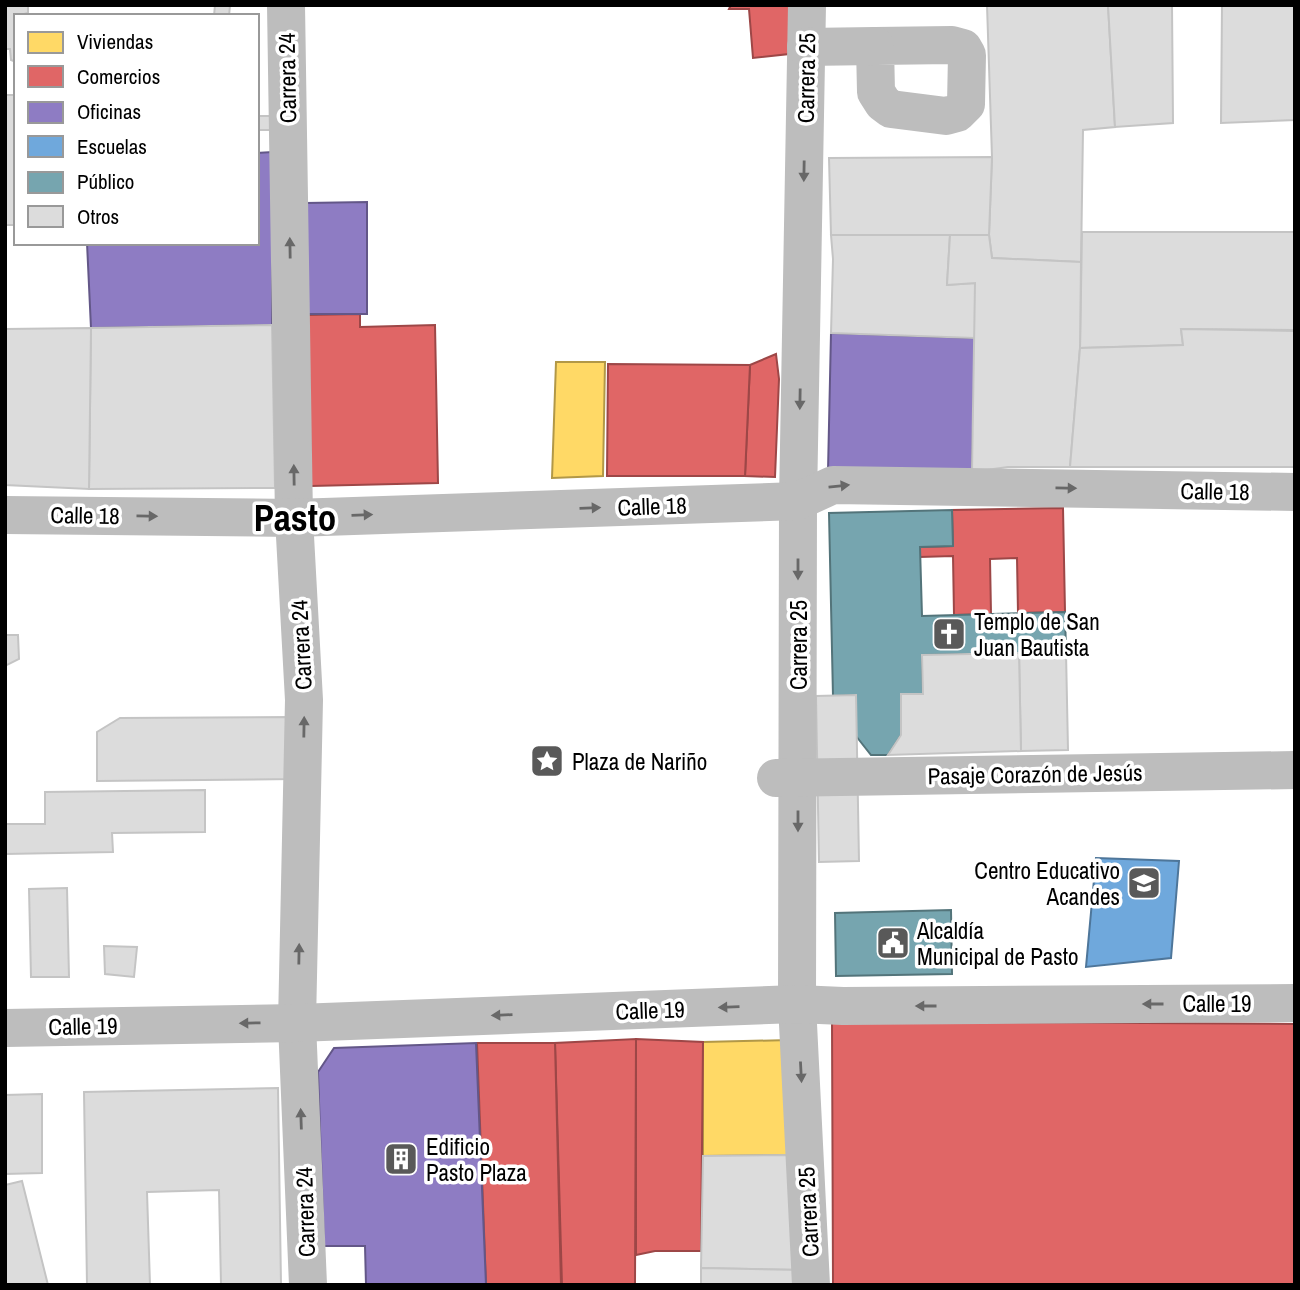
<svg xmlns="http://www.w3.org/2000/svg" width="1300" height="1290" viewBox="0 0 1300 1290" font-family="'Archivo Narrow',sans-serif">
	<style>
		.homes { fill: #ffd966; stroke: #b29847; stroke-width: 2 }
		.shops { fill: #e06666; stroke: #9d4747; stroke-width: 2 }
		.offices { fill: #8e7cc3; stroke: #635788; stroke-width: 2 }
		.schools { fill: #6fa8dc; stroke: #4e769a; stroke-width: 2 }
		.public { fill: #76a5af; stroke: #53747a; stroke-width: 2 }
		.building { fill: #dcdcdc; stroke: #c4c4c4; stroke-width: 2 }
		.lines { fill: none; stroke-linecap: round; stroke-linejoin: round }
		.minor { stroke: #bdbdbd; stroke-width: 38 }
		.oneway { fill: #686868 }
		.labels { text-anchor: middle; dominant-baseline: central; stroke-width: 7; stroke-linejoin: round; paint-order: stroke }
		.street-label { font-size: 23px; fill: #000; stroke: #fff }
		.poi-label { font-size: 23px; fill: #000; stroke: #fff; text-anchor: start }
		.town-label { font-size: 37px; font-weight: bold; fill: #000; stroke: #fff }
	</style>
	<rect width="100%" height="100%" fill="#fff"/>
	<g class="homes">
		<polygon points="556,362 605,362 603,476 552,478"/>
		<polygon points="790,1040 796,1155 703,1156 703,1042"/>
	</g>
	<g class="shops">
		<polygon points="731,5 789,5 789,54 753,58 749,9 729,9"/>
		<polygon points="360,314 360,327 435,325 438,483 311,486 308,315"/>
		<polygon points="776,354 779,379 775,477 745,476 750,365"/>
		<polygon points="608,364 750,365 745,476 607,476"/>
		<polygon points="1063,508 1065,612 1018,613 1017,558 990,559 991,614 954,615 953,556 920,557 920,547 953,546 952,510"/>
		<polygon points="832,1021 1295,1024 1295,1285 833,1285"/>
		<polygon points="636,1039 703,1042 701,1251 655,1251 636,1255"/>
		<polygon points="636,1039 635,1285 562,1285 555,1043"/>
		<polygon points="477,1043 555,1043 561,1285 486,1285"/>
	</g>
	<g class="offices">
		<polygon points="272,152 272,325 91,328 87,243 257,243 257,153"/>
		<polygon points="367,202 367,314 307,314 306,203"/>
		<polygon points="831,333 975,338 972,472 828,471"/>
		<polygon points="476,1043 486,1285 366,1285 365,1246 324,1246 318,1072 334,1048"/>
	</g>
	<polygon class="schools" points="1096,858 1179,861 1171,958 1086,967"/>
	<g class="public">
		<polygon points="952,510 953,546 920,547 922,616 1065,612 1066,652 922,655 923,694 901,694 901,735 888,755 871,755 856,736 856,695 833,696 829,513"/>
		<polygon points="951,910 952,974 836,976 835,913"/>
	</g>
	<g class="building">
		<polygon points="5,5 28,5 28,13 16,16 16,62 11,60 10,49 5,49"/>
		<polygon points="215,5 230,5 229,16 214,16"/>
		<polygon points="987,5 1108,5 1115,127 1083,130 1081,262 992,258 989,235 992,157"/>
		<polygon points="1108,5 1172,5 1173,123 1115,127"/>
		<polygon points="1222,5 1295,5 1295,120 1221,123"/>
		<rect x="5" y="95" width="11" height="130"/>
		<polygon points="257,116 278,116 274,130 257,130"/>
		<polygon points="992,157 989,235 831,235 829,158"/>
		<polygon points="1082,232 1295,232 1295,330 1181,329 1183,345 1080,348"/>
		<polygon points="831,235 950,235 947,285 975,283 975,338 831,333 833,259"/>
		<polygon points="950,235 989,235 992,258 1081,262 1080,348 1070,467 1008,467 972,472 975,283 947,285"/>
		<polygon points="272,325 275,488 89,489 91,328"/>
		<polygon points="91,328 89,489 5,485 5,329"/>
		<polygon points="1181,329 1295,331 1295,467 1070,467 1080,348 1183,345"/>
		<polygon points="5,635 18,635 19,659 5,666"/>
		<polygon points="1066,652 1068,750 1021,751 1019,653"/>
		<polygon points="1019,653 1021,751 888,755 901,735 901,694 923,694 922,655"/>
		<polygon points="856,695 859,861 819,862 816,696"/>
		<polygon points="293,717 294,779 97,781 97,732 120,718"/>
		<polygon points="205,790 205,832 112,833 113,852 5,854 5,824 45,824 45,792"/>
		<polygon points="67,888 69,977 31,977 29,889"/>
		<polygon points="104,946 137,947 134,977 105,974"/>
		<polygon points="278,1088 281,1285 221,1285 219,1190 147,1192 150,1285 87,1285 84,1092"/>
		<polygon points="42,1094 42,1173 5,1174 5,1095"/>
		<polygon points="796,1155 801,1270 701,1268 703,1156"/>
		<polygon points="22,1181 48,1285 5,1285 5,1185"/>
		<polygon points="701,1268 801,1270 801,1285 701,1285"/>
	</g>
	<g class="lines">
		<g class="minor">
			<polyline points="286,5 294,518 304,700 297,1023 308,1285"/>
			<polyline points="807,5 798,501 797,1004 811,1285"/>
			<polygon points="952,45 963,48 967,55 966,104 957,113 946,116 891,109 883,103 876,92 875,46"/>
			<polyline points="806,47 875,46"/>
			<polyline points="5,515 294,518 798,501 833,485 1295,492"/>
			<polyline points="776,778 1295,770"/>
			<polyline points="5,1028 297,1023 797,1004 843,1006 1295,1003"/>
		</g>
	</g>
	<defs><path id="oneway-solid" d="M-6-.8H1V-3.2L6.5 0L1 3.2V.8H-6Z" transform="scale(1.75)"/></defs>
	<g class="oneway">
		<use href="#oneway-solid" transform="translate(804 171) rotate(91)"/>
		<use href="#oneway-solid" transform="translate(290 248) rotate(-91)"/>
		<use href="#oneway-solid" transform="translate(800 399) rotate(91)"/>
		<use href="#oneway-solid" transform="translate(294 475) rotate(-91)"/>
		<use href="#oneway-solid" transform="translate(839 486) rotate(-6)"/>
		<use href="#oneway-solid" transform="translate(1066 488) rotate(1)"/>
		<use href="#oneway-solid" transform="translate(590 508) rotate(-2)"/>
		<use href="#oneway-solid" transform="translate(362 515) rotate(-2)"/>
		<use href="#oneway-solid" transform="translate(147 516) rotate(1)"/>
		<use href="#oneway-solid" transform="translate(798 569) rotate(90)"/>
		<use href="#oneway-solid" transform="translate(304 727) rotate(-89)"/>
		<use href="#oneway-solid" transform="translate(798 821) rotate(90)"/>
		<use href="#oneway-solid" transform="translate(299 954) rotate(-89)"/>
		<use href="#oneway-solid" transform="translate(1153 1004) rotate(180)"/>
		<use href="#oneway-solid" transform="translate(926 1006) rotate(180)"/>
		<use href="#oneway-solid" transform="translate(729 1007) rotate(178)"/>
		<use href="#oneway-solid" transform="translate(502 1015) rotate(178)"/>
		<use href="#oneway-solid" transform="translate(250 1023) rotate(179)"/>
		<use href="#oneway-solid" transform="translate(801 1072) rotate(87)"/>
		<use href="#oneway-solid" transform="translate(301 1119) rotate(-92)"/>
	</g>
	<defs>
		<symbol id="church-square" viewBox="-11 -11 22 22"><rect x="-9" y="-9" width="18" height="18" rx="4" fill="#595959" stroke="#fff"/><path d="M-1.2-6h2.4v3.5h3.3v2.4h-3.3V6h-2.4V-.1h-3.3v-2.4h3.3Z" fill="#fff"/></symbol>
		<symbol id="sight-square" viewBox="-11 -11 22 22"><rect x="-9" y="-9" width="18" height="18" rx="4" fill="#595959" stroke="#fff"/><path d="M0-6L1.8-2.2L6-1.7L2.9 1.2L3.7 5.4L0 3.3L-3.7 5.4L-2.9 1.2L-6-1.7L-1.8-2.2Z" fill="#fff"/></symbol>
		<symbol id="school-square" viewBox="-11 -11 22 22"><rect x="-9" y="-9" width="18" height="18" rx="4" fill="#595959" stroke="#fff"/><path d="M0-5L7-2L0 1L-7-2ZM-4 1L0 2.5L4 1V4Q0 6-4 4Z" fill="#fff"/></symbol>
		<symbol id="civic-square" viewBox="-11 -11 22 22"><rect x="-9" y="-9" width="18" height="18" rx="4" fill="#595959" stroke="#fff"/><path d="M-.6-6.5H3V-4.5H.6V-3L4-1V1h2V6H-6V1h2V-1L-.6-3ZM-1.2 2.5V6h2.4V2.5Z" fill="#fff"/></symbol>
		<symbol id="building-square" viewBox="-11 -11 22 22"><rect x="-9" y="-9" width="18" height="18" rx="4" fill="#595959" stroke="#fff"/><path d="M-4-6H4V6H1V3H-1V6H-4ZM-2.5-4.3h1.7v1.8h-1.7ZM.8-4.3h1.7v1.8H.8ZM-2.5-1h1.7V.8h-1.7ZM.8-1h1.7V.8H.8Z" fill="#fff"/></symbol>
	</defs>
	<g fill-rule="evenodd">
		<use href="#church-square" x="930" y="615" width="38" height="38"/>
		<use href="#sight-square" x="528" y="742" width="38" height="38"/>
		<use href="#school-square" x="1125" y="864" width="38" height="38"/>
		<use href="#civic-square" x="874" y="924" width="38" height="38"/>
		<use href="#building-square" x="382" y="1140" width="38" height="38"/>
	</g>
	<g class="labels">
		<g class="street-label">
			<text transform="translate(287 78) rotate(-91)">Carrera 24</text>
			<text transform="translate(806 78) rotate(-89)">Carrera 25</text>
			<text transform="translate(1215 491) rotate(1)">Calle 18</text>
			<text transform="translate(652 506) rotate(-2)">Calle 18</text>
			<text transform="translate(85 515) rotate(1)">Calle 18</text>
			<text transform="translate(301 645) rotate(-93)">Carrera 24</text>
			<text transform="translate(798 645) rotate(-90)">Carrera 25</text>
			<text transform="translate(1035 774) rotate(-1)">Pasaje Corazón de Jesús</text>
			<text x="1217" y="1003">Calle 19</text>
			<text transform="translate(650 1010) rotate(-2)">Calle 19</text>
			<text transform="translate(83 1026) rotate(-1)">Calle 19</text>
			<text transform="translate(305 1212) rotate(-92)">Carrera 24</text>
			<text transform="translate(808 1212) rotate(-93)">Carrera 25</text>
		</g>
		<g class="poi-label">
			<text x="974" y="621">Templo de San<tspan x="974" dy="26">Juan Bautista</tspan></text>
			<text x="572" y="761">Plaza de Nariño</text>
			<text x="1120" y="870" text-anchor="end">Centro Educativo<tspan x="1120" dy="26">Acandes</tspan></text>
			<text x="917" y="930">Alcaldía<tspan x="917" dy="26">Municipal de Pasto</tspan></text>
			<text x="426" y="1146">Edificio<tspan x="426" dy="26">Pasto Plaza</tspan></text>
		</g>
		<g class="town-label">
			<text x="295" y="518">Pasto</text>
		</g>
	</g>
	<rect width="1300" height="1290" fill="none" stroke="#000000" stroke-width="14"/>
	<rect x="14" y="14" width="245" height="231" fill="#ffffff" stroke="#999999" stroke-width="2"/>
	<rect x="28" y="32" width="35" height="21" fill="#ffd966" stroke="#999999" stroke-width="2"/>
	<text x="77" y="49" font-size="21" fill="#000000">Viviendas</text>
	<rect x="28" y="66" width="35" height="21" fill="#e06666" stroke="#999999" stroke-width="2"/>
	<text x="77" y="84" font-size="21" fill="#000000">Comercios</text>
	<rect x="28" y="102" width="35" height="21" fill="#8e7cc3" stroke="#999999" stroke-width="2"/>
	<text x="77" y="119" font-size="21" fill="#000000">Oficinas</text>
	<rect x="28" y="136" width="35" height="21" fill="#6fa8dc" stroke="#999999" stroke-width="2"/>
	<text x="77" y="154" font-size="21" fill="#000000">Escuelas</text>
	<rect x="28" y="172" width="35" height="21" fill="#76a5af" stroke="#999999" stroke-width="2"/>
	<text x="77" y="189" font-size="21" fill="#000000">Público</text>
	<rect x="28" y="206" width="35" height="21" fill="#dcdcdc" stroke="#999999" stroke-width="2"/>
	<text x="77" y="224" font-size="21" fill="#000000">Otros</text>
</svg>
